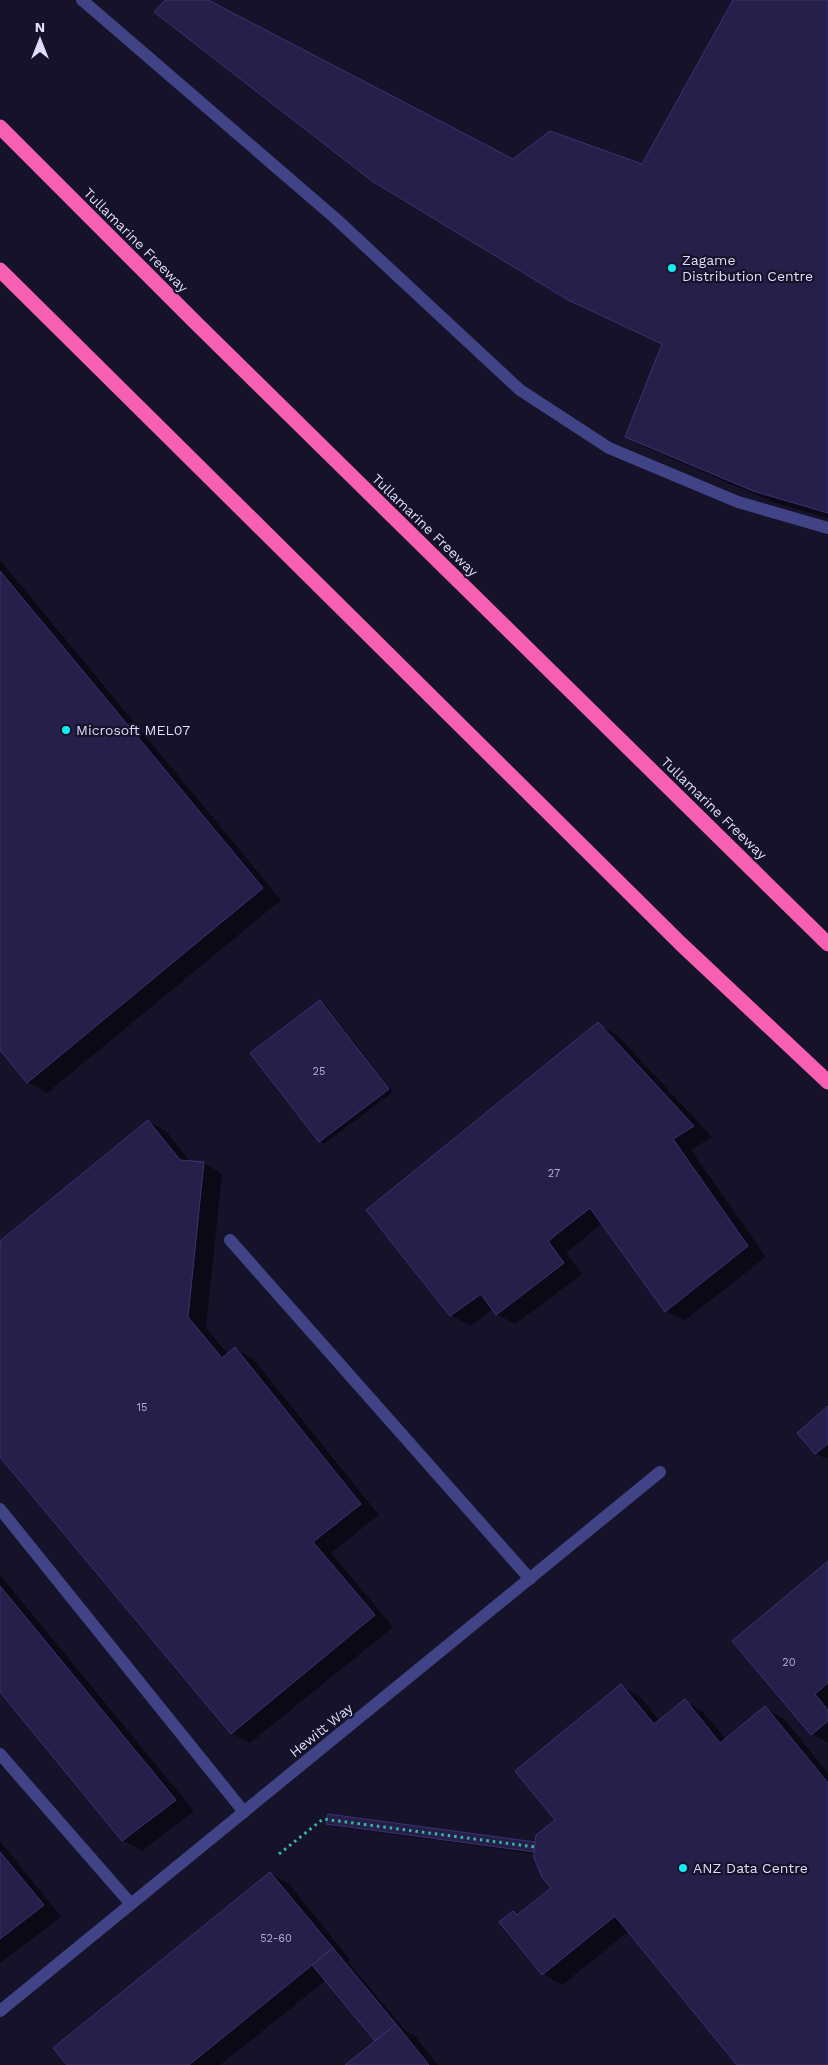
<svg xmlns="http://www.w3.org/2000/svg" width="828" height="2065" viewBox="0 0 828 2065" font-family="'Work Sans',sans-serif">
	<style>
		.shadow { fill: #0007 }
		.building { fill: #251f49; stroke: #3b3374 }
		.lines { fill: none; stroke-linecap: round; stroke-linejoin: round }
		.path { stroke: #38b6a5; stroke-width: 3; stroke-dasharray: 2.5 4; stroke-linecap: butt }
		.lane { stroke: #404386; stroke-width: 12 }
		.street { stroke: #404386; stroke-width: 12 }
		.highway { stroke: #f65fb2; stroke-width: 15 }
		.poi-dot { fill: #14ecf2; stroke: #15122a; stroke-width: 2 }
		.labels { text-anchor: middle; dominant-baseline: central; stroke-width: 4.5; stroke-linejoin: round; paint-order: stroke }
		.number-label { font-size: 11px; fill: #b0aed0 }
		.street-label { font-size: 14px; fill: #deddfd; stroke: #15122a }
		.poi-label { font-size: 14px; fill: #deddfd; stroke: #15122a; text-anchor: start }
	</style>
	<rect width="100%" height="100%" fill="#15122a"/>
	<g class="shadow">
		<polygon points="167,0 205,0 514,161 643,165 734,0 828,0 828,518 773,502 645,447 626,437 663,345 588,310 569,299"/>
		<polygon points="0,560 281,900 47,1093 28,1082 0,1048"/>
		<polygon points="320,1001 325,1004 393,1092 324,1144 320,1141"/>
		<polygon points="598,1024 617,1035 712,1137 691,1150 766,1257 684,1321 666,1311 602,1223 566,1253 582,1274 515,1324 496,1314 493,1309 470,1326 451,1315"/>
		<polygon points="148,1121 167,1132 190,1162 204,1163 222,1174 206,1328 228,1354 235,1348 253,1359 379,1515 331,1553 393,1627 250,1743 231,1733 0,1455 0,1242"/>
		<polygon points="828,1408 828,1457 826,1459 816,1453"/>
		<polygon points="828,1562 828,1743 812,1734 734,1642"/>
		<polygon points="0,1575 194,1811 142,1851 123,1840 0,1690"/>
		<polygon points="621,1686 640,1697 660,1721 685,1701 703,1712 726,1739 765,1708 784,1719 828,1773 828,2065 739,2065 629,1931 562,1985 543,1974 514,1912 519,1915 553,1888 535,1854 333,1826 328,1823 536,1844 557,1820"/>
		<polygon points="0,1841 61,1917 0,1963"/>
		<polygon points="270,1873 289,1884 350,1960 348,1962 406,2031 415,2036 438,2065 347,2065 377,2041 326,1980 220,2065 69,2065"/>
	</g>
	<g class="building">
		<polygon points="165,0 208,0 513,159 550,131 642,164 733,0 828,0 828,513 753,491 625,437 662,344 568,300 372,181 154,12"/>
		<polygon points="0,571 263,888 27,1083 0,1050"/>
		<polygon points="320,1000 389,1089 319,1142 250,1053"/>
		<polygon points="598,1022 694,1126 673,1139 748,1246 665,1312 590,1208 548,1241 564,1263 496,1315 481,1294 450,1316 366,1210"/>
		<polygon points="148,1120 180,1160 204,1162 188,1317 222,1358 235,1347 361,1504 313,1542 375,1615 231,1734 0,1457 0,1241"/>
		<polygon points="828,1406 828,1444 815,1454 797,1433"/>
		<polygon points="828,1561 828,1683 815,1694 828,1710 828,1721 811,1735 732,1641"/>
		<polygon points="0,1586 176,1800 122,1841 0,1692"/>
		<polygon points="621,1684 654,1724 685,1699 720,1743 765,1706 828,1783 828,2065 737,2065 615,1916 542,1975 499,1922 513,1911 517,1915 551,1888 542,1877 534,1858 534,1852 536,1835 555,1820 515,1771"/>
		<polygon points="328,1814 535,1842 534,1852 326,1824"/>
		<polygon points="0,1852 44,1905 0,1939"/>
		<polygon points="270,1872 333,1948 189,2065 67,2065 53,2048"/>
		<polygon points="333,1948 396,2024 375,2041 312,1965"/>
		<polygon points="396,2024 429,2065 345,2065 375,2041"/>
	</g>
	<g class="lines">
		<polyline class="path" points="279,1854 323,1819 535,1847"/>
		<g class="lane">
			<polyline points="82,0 335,218 520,390 609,448 738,502 828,528"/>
			<polyline points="230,1240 530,1579"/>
			<polyline points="0,1509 244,1812"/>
			<polyline points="0,1754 131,1904"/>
		</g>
		<polyline class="street" points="0,2011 660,1472"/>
		<g class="highway">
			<polyline points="0,127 196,323 828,944"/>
			<polyline points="0,270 681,944 828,1082"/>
		</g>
	</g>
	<g class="poi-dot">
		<circle cx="672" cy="268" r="5"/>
		<circle cx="66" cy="730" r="5"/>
		<circle cx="683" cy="1868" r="5"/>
	</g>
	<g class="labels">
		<g class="number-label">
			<text x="319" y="1071">25</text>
			<text x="554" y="1173">27</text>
			<text x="142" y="1407">15</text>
			<text x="789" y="1662">20</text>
			<text x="276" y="1938">52-60</text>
		</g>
		<g class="street-label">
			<text transform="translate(136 240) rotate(45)">Tullamarine Freeway</text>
			<text transform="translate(425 525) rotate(44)">Tullamarine Freeway</text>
			<text transform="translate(714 808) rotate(44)">Tullamarine Freeway</text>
			<text transform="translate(321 1730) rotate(-39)">Hewitt Way</text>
		</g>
		<g class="poi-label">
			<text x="682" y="260">Zagame<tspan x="682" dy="16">Distribution Centre</tspan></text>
			<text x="76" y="730">Microsoft MEL07</text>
			<text x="693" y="1868">ANZ Data Centre</text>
		</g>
	</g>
	<g transform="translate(40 40)" stroke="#15122a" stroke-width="4" paint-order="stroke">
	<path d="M0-4L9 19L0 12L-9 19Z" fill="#deddfd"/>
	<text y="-8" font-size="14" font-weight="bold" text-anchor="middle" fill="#deddfd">N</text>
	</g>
</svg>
